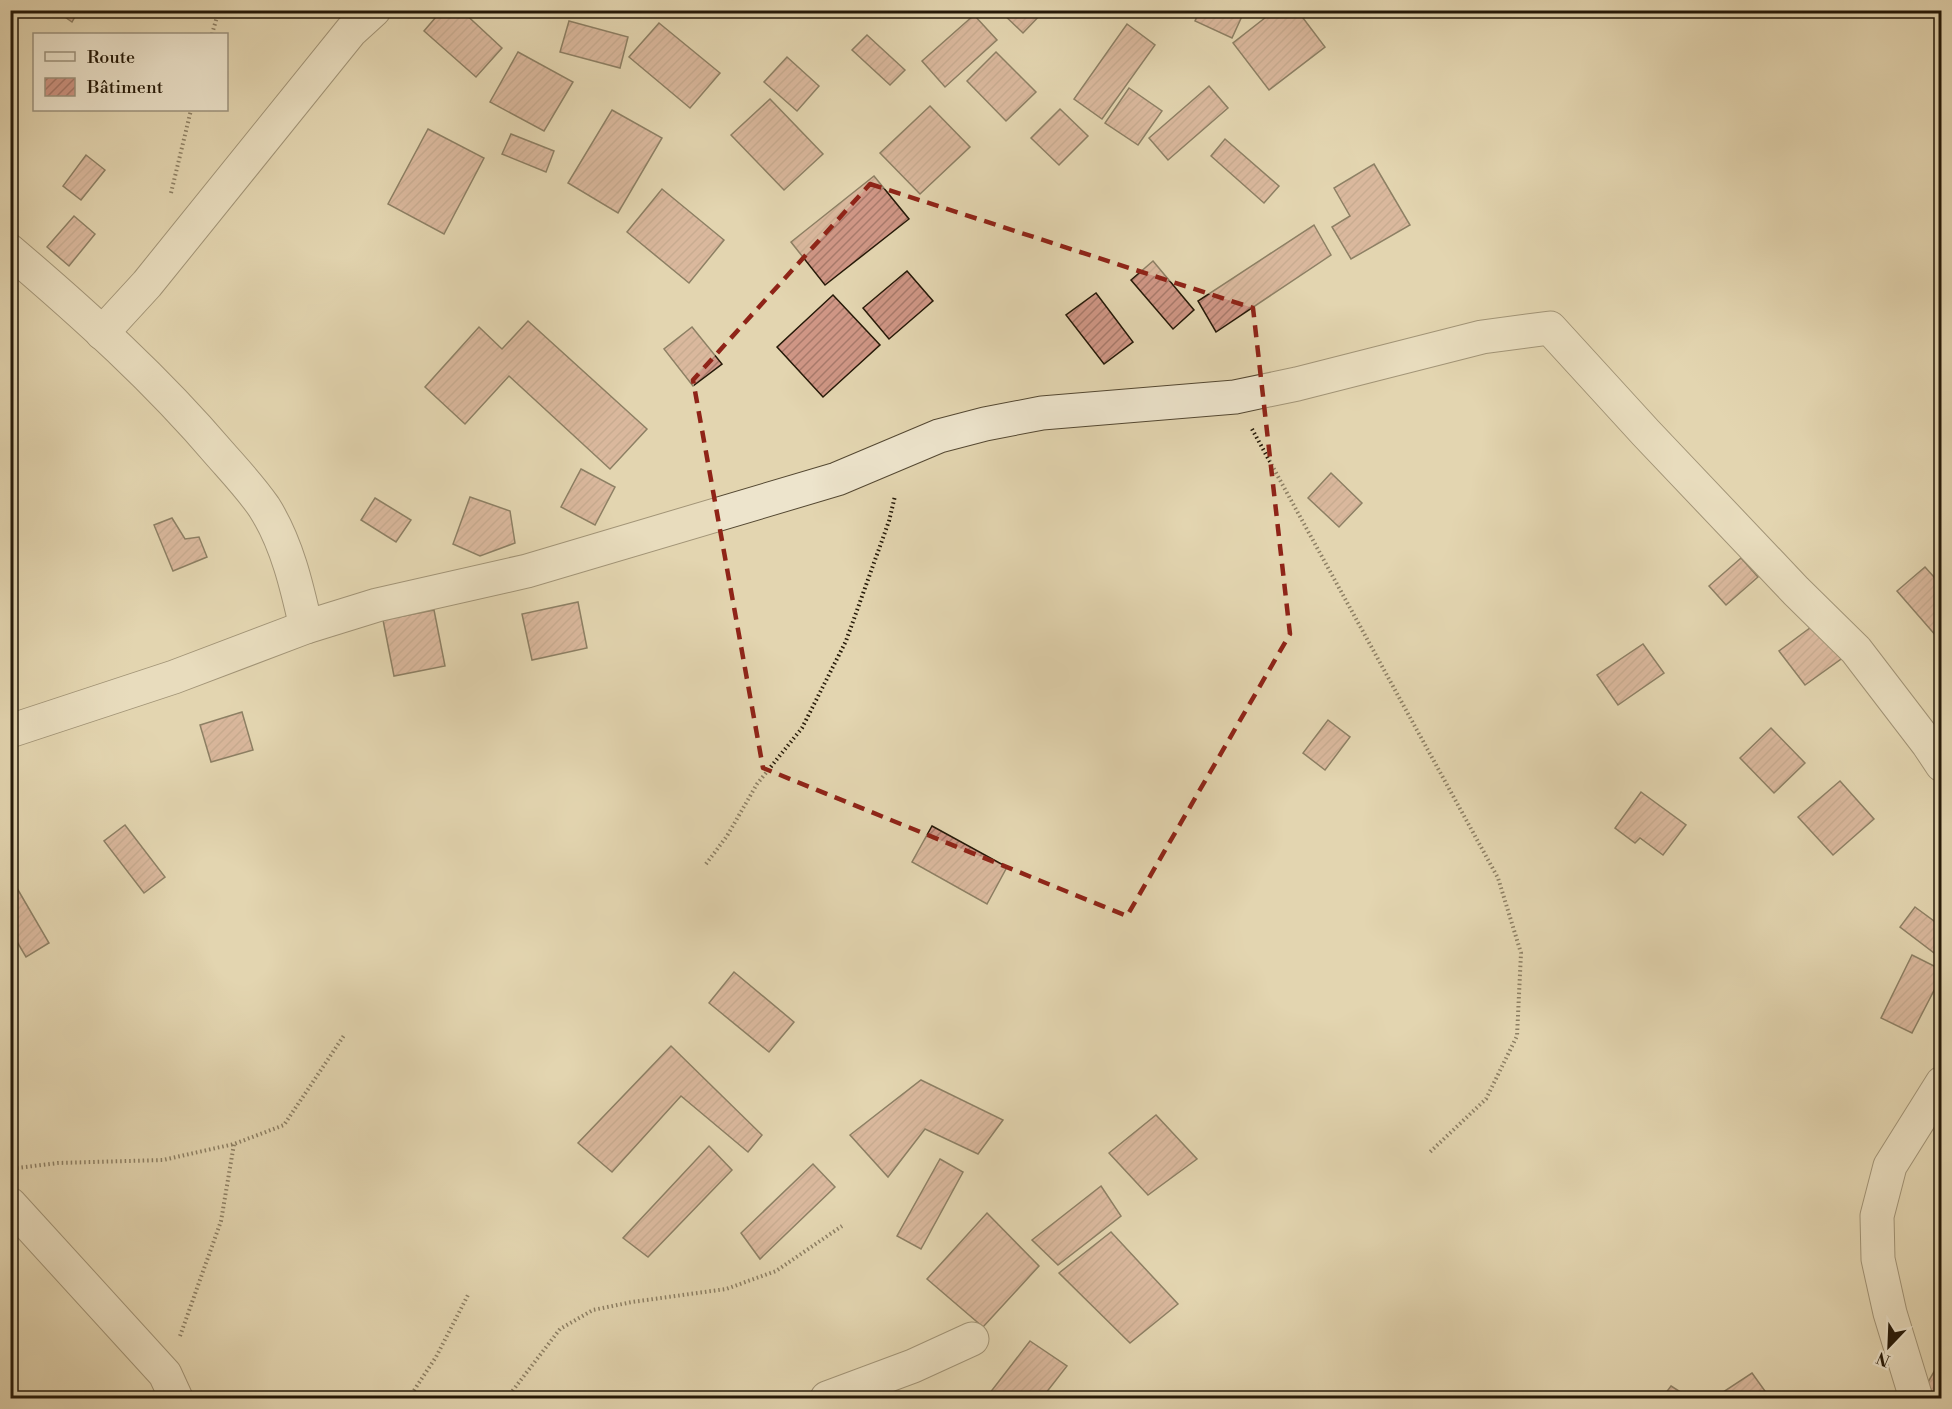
<svg xmlns="http://www.w3.org/2000/svg" width="1952" height="1409" viewBox="0 0 1952 1409" font-family="'Libre Bodoni',serif">
	<style>
		.building { fill: url(#building-hatch); stroke: #251908; stroke-width: 1.5 }
		.lines { fill: none; stroke-linecap: round; stroke-linejoin: round }
		.minor-casing { stroke: #544832; stroke-width: 35 }
		.path { stroke: #251908; stroke-width: 4; stroke-dasharray: 1.5 3; stroke-linecap: butt }
		.minor { stroke: #ede4cc; stroke-width: 33 }
		.marked { fill: none; stroke: #8f2418; stroke-width: 4.5; stroke-dasharray: 12 8; stroke-linejoin: round }
	</style>
	<defs>
		<pattern id="building-hatch" width="6" height="6" patternUnits="userSpaceOnUse" patternTransform="scale(1.5)"><rect width="6" height="6" fill="#cf9685"/><path d="M-1 1l2-2M0 6l6-6M5 7l2-2" fill="none" stroke="#a87a6b"/></pattern>
	</defs>
	<rect width="100%" height="100%" fill="#e3d5b0"/>
	<filter id="stains"><feTurbulence type="fractalNoise" baseFrequency=".00333" numOctaves="4"/><feColorMatrix values="0 0 0 0 .2 0 0 0 0 .09 0 0 0 0 .02 0 0 0 .5 -.17"/></filter>
	<radialGradient id="worn" r=".72"><stop offset=".6" stop-color="#630" stop-opacity="0"/><stop offset="1" stop-color="#630" stop-opacity=".3"/></radialGradient>
	<g class="building">
		<polygon points="55,10 79,10 72,22"/>
		<polygon points="442,10 461,10 502,48 476,77 424,31"/>
		<polygon points="999,10 1045,10 1023,33"/>
		<polygon points="1200,10 1237,10 1243,14 1232,38 1195,21"/>
		<polygon points="1275,10 1297,10 1325,47 1269,90 1233,43"/>
		<polygon points="974,15 997,40 945,87 922,61"/>
		<polygon points="569,21 628,37 620,68 560,52"/>
		<polygon points="659,23 720,73 690,108 629,57"/>
		<polygon points="1127,24 1155,45 1102,119 1074,99"/>
		<polygon points="867,35 905,70 890,85 852,50"/>
		<polygon points="518,52 573,82 544,131 490,102"/>
		<polygon points="996,52 1036,92 1006,121 967,81"/>
		<polygon points="787,57 819,86 797,111 764,82"/>
		<polygon points="1209,86 1228,108 1168,160 1149,138"/>
		<polygon points="1129,88 1162,111 1138,145 1105,123"/>
		<polygon points="770,99 823,154 784,190 731,135"/>
		<polygon points="930,106 970,147 920,194 880,153"/>
		<polygon points="1060,109 1088,136 1059,165 1031,138"/>
		<polygon points="612,110 662,138 618,213 568,183"/>
		<polygon points="428,129 484,158 444,234 388,204"/>
		<polygon points="511,134 554,151 546,172 502,154"/>
		<polygon points="1225,139 1279,186 1264,203 1211,156"/>
		<polygon points="86,155 105,170 81,200 63,186"/>
		<polygon points="1374,164 1410,225 1351,259 1332,227 1350,216 1334,188"/>
		<polygon points="874,176 909,219 825,285 791,242"/>
		<polygon points="662,189 724,240 689,283 627,232"/>
		<polygon points="74,216 95,234 69,266 47,247"/>
		<polygon points="1314,225 1331,255 1216,332 1198,301"/>
		<polygon points="1153,261 1194,310 1173,329 1131,280"/>
		<polygon points="907,271 933,301 889,339 863,308"/>
		<polygon points="1096,293 1133,342 1104,364 1066,315"/>
		<polygon points="833,295 880,345 823,397 777,347"/>
		<polygon points="528,321 647,429 610,469 509,376 465,424 425,387 479,327 502,349"/>
		<polygon points="692,327 722,364 693,386 664,349"/>
		<polygon points="581,469 615,487 595,525 561,507"/>
		<polygon points="1331,473 1362,503 1339,527 1308,498"/>
		<polygon points="470,497 510,511 515,543 480,556 453,544"/>
		<polygon points="375,498 411,520 396,542 361,520"/>
		<polygon points="172,518 185,539 199,537 207,557 173,571 154,525"/>
		<polygon points="1741,558 1758,577 1726,605 1709,586"/>
		<polygon points="1925,567 1942,586 1942,633 1937,637 1897,591"/>
		<polygon points="578,602 587,648 532,660 522,614"/>
		<polygon points="434,610 445,666 394,676 383,620"/>
		<polygon points="1822,619 1848,654 1805,685 1779,651"/>
		<polygon points="1643,644 1664,673 1618,705 1597,675"/>
		<polygon points="242,712 253,750 211,762 200,725"/>
		<polygon points="1328,720 1350,737 1325,770 1303,753"/>
		<polygon points="1771,728 1805,763 1774,793 1740,758"/>
		<polygon points="1840,781 1874,819 1833,855 1798,817"/>
		<polygon points="1641,792 1686,825 1663,855 1640,838 1635,843 1615,828"/>
		<polygon points="125,825 165,877 144,893 104,841"/>
		<polygon points="932,826 1007,867 987,904 912,862"/>
		<polygon points="14,883 49,943 26,957 10,930 10,885"/>
		<polygon points="1915,907 1942,927 1942,959 1900,927"/>
		<polygon points="1912,955 1942,970 1942,975 1912,1033 1881,1018"/>
		<polygon points="734,972 794,1022 769,1052 709,1003"/>
		<polygon points="671,1046 762,1135 748,1152 681,1096 612,1172 578,1143"/>
		<polygon points="921,1080 1003,1120 978,1154 925,1129 888,1177 850,1135"/>
		<polygon points="1156,1115 1197,1159 1148,1195 1109,1153"/>
		<polygon points="709,1146 732,1170 648,1257 623,1238"/>
		<polygon points="940,1159 963,1172 921,1249 897,1236"/>
		<polygon points="813,1164 835,1187 760,1259 741,1233"/>
		<polygon points="1101,1186 1121,1216 1058,1265 1032,1240"/>
		<polygon points="987,1213 1039,1266 983,1327 927,1279"/>
		<polygon points="1111,1232 1178,1304 1130,1343 1059,1273"/>
		<polygon points="1030,1341 1067,1366 1042,1398 986,1398"/>
		<polygon points="1942,1358 1942,1398 1929,1398 1921,1394"/>
		<polygon points="1752,1373 1770,1398 1714,1398"/>
		<polygon points="1671,1386 1690,1398 1662,1398"/>
	</g>
	<g class="lines">
		<defs>
			<g id="minor">
				<path d="M10,251c74,63 147,129 210,203 15,17 31,34 44,53 23,36 33,80 42,120"/>
				<polyline points="102,333 147,284 351,31 374,10"/>
				<polyline points="10,731 174,677 306,627 377,605 527,571 837,479 939,436 985,424 1042,413 1235,397 1297,384 1482,337 1550,328 1646,433 1796,591 1856,650 1928,744 1942,765"/>
				<polyline points="10,1204 165,1374 176,1398"/>
				<polyline points="827,1398 913,1366 972,1339"/>
				<polyline points="1916,1398 1890,1313 1878,1259 1877,1216 1890,1166 1942,1083"/>
			</g>
		</defs>
		<use href="#minor" class="minor-casing"/>
		<g class="path">
			<polyline points="212,34 219,10"/>
			<polyline points="171,193 191,110"/>
			<polyline points="1252,429 1498,878 1521,953 1517,1036 1486,1099 1429,1153"/>
			<polyline points="706,864 727,836 757,784 802,728 846,641 889,521 895,496"/>
			<polyline points="17,1168 58,1163 163,1160 234,1144 284,1125 345,1034"/>
			<polyline points="180,1336 221,1221 234,1144"/>
			<polyline points="409,1398 436,1357 469,1293"/>
			<polyline points="507,1398 560,1329 593,1310 632,1302 726,1289 776,1271 842,1226"/>
		</g>
		<use href="#minor" class="minor"/>
	</g>
	<path d="M0 0H1952V1409H0ZM870,184l383,124 37,326 -163,282 -364,-148 -70,-388z" fill="#e3d5b0" fill-opacity=".55" fill-rule="evenodd"/>
	<path class="marked" d="M870,184l383,124 37,326 -163,282 -364,-148 -70,-388z"/>
	<rect width="1952" height="1409" fill="none" stroke="#e3d5b0" stroke-width="36"/>
	<rect x="12" y="12" width="1928" height="1385" fill="none" stroke="#251908" stroke-width="3"/>
	<rect x="18" y="18" width="1916" height="1373" fill="none" stroke="#251908" stroke-width="1.5"/>
	<rect x="33" y="33" width="195" height="78" fill="#ede4cc" stroke="#9d937e" stroke-width="1.5"/>
	<rect x="45" y="52" width="30" height="9" fill="#ede4cc" stroke="#9d937e" stroke-width="1.5"/>
	<text x="87" y="63" font-size="18" fill="#251908">Route</text>
	<rect x="45" y="78" width="30" height="18" fill="url(#building-hatch)" stroke="#9d937e" stroke-width="1.5"/>
	<text x="87" y="93" font-size="18" fill="#251908">Bâtiment</text>
	<g transform="translate(1889 1346) rotate(203)" stroke="#ede4cc" stroke-width="4.5" paint-order="stroke">
	<path d="M0-4.5L10 22L0 15L-10 22Z" fill="#251908"/>
	<text y="-9" font-size="16" font-weight="bold" text-anchor="middle" fill="#251908">N</text>
	</g>
	<rect width="100%" height="100%" filter="url(#stains)"/>
	<rect width="100%" height="100%" fill="url(#worn)"/>
</svg>
